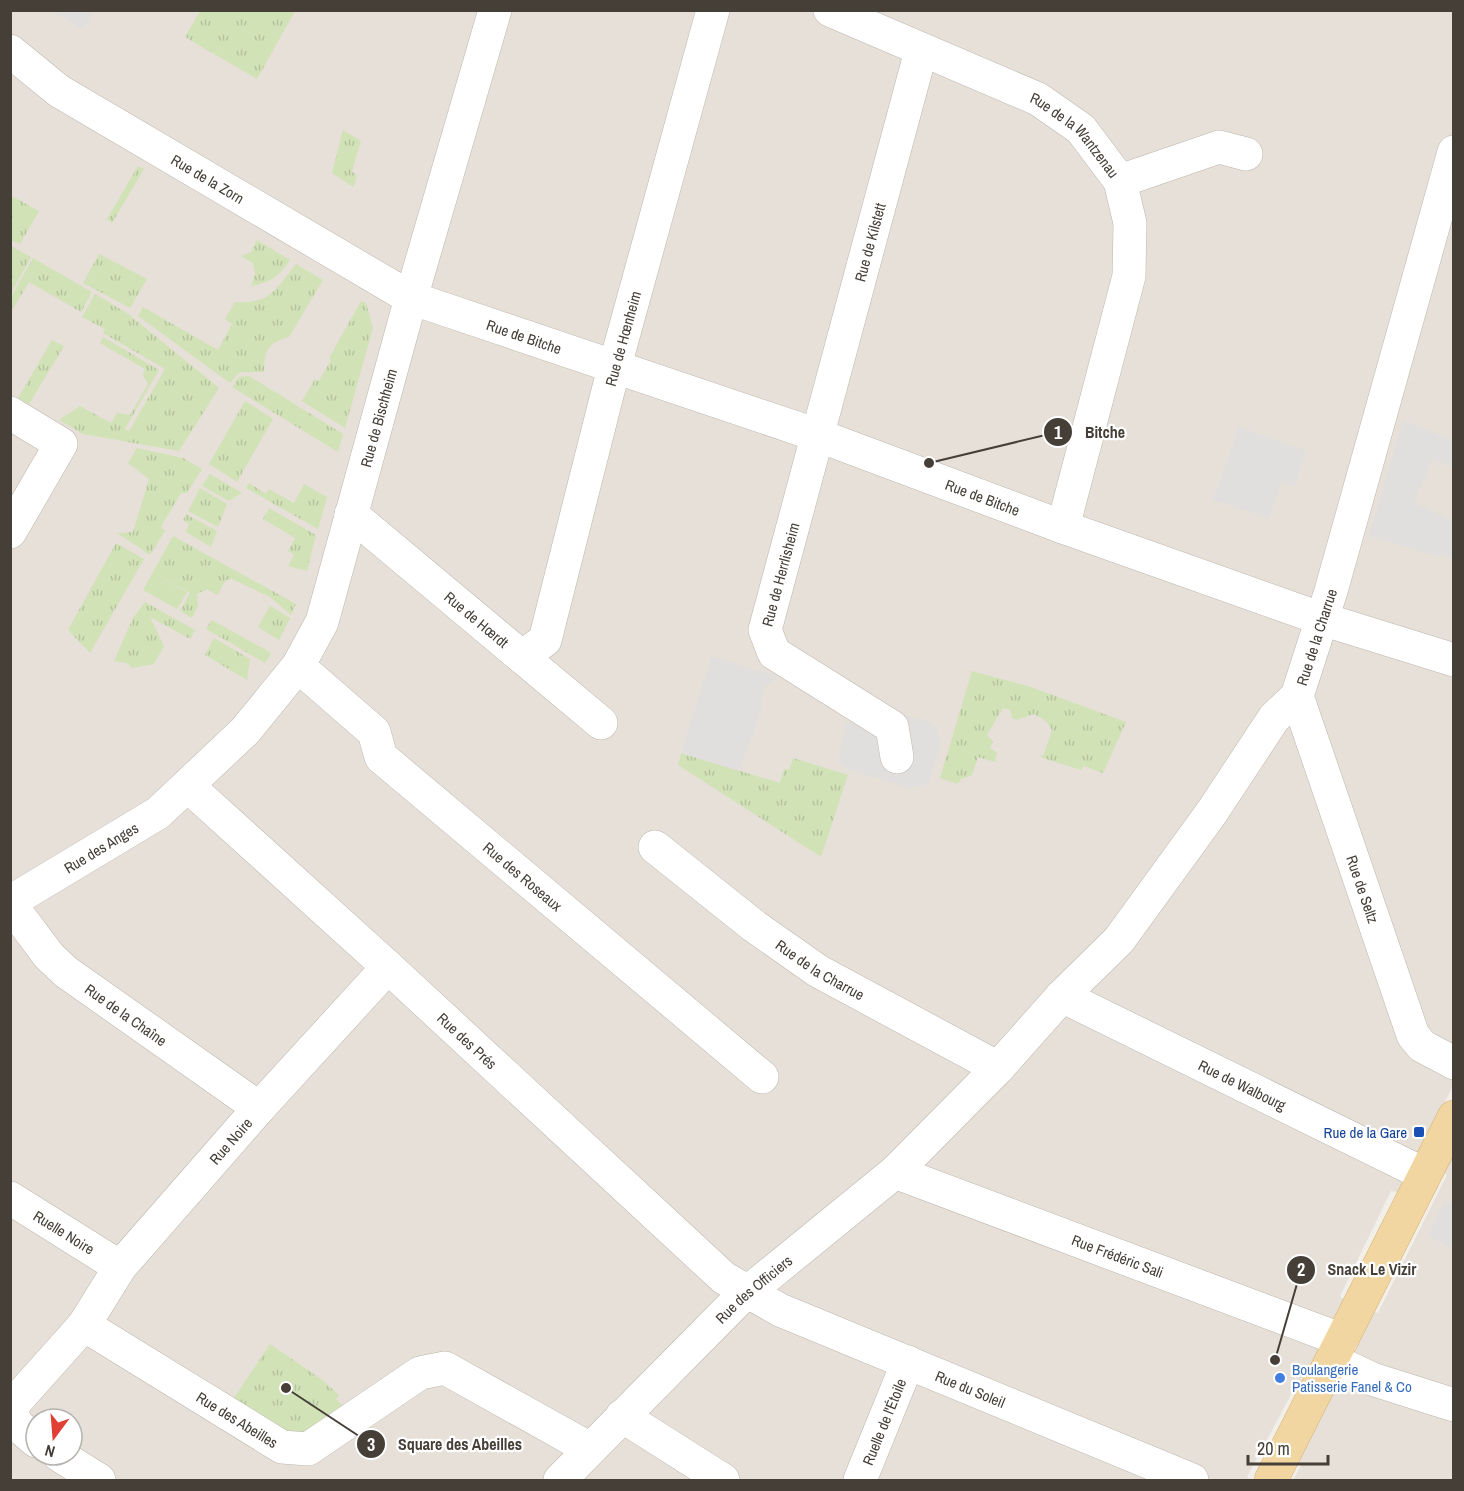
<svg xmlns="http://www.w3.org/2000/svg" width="1464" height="1491" viewBox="0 0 1464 1491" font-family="'Archivo Narrow',sans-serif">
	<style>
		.residential { fill: #e6e0d8; fill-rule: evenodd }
		.grass { fill: url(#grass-tufts) }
		.garden { fill: #d1e2b7 }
		.parking { fill: #e1dfdd }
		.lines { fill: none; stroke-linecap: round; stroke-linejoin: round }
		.minor-casing { stroke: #bdb6ad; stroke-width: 34 }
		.major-casing { stroke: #d5b174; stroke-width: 34 }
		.minor { stroke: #fff; stroke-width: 33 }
		.major { stroke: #f2d6a2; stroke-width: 33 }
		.transit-dot { fill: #1a4fb4; stroke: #fff; stroke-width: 2 }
		.shop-dot { fill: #3f7fe0; stroke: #fff; stroke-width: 2 }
		.labels { text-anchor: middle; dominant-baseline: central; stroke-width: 4.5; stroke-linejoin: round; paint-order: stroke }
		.street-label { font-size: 15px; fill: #453f38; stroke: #fff }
		.transit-label { font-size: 15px; fill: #164399; stroke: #fff; text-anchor: end }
		.shop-label { font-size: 15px; fill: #366cbe; stroke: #fff; text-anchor: start }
		.leader { fill: none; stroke: #453f38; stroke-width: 2 }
		.callout-dot { fill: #453f38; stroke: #fff; stroke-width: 2 }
		.mark-label { font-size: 18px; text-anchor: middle; font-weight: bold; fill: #fff }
		.callout-label { font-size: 16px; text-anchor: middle; font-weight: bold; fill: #453f38; stroke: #fff; stroke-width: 4.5; stroke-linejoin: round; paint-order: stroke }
	</style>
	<defs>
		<pattern id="grass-tufts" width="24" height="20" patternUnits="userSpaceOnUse" patternTransform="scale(1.5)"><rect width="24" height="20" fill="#d1e2b7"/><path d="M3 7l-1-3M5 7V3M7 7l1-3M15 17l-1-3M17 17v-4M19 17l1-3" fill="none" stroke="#b5c39e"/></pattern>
	</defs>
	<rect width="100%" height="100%" fill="#f2efe9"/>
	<g class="residential">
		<path d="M10,11h1443v1075l-54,106 -8,-1 -51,105 5,5 -43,91 -8,-3 -47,88 4,3h-1240zM36,1419h36v36h-36z"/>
		<polygon points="1453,1149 1453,1392 1349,1355 1371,1311 1378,1313 1447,1175 1442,1171"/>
		<polygon points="1338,1376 1453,1417 1453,1480 1293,1480 1302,1464 1295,1460"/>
	</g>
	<g class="grass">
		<polygon points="200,11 200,10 295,11 257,79 185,37"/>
		<polygon points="343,130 361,141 352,171 357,176 353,187 332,173"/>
		<polygon points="138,166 144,169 112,223 107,219"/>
		<polygon points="10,195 39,211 20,244 11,240"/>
		<path d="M257,240l33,20c-10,16 -21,23 -39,26l4,-12 -2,-11 -12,-7 10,-4z"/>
		<polygon points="11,246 31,257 11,293"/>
		<polygon points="99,254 147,279 130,308 83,283"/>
		<polygon points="33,258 92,292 81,312 29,282 11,312 11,297"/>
		<path d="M296,264l27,16 -34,57c-23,7 -24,13 -25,35h-24l-10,11 -92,-67 5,-9 75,43 14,-26 -7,-5 10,-17c36,2 41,-13 61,-38z"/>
		<polygon points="95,294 127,313 219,388 179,451 83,434 59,420 80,406 111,423 117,413 130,415 148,384 143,375 145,369 100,343 103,337 159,370 125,429 129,431 165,369 103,333 105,329 82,317"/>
		<polygon points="361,301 366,303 373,328 345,428 302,401 315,379 319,381 331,360 329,358"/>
		<polygon points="52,340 64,346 29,404 18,398"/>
		<polygon points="249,376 343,434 338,452 232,387 239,377"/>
		<polygon points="245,401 273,419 237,482 209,464"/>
		<polygon points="137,448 183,458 202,469 187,493 181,493 161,527 165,531 150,555 117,533 133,532 149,479 128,463"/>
		<polygon points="210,474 242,493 229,501 202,486"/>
		<polygon points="249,483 266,494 269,489 294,503 304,484 327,497 318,529 246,488"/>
		<polygon points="200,488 227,504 218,527 188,511"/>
		<polygon points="269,508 316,535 307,571 288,566 294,555 288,551 295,538 263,519"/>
		<polygon points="186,514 217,531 211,547 186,532 189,524 183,520"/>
		<polygon points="173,536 296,604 291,615 270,597 232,579 226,580 217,595 207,589 197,594 198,606 192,618 180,611 190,593 153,572"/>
		<polygon points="116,543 144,559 90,653 68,630"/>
		<polygon points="145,602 195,630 190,639 150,617 164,646 154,664 132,668 127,663 114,661 133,618"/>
		<polygon points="264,602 290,618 279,640 258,627 270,606"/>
		<polygon points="212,620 271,653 265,663 206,629"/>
		<polygon points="214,638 250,659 247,680 205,655"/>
		<polygon points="972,671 1028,686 1126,722 1103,773 1084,766 1081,770 1040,757 1044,754 1052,730 1046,721 1034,714 1017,720 1012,718 1010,710 1003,708 987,735 993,742 990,748 997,753 995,762 978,757 972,775 961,779 958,784 940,778"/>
		<polygon points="681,753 780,783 784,769 789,770 793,758 848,775 821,857 678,765"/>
		<polygon points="270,1344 321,1379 339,1395 336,1399 348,1410 313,1431 294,1437 230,1404"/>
	</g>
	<polygon class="garden" points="153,572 187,592 177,609 143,590"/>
	<g class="parking">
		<polygon points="52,11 94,11 83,29"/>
		<polygon points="1403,420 1453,441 1453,467 1432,459 1414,502 1453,521 1453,559 1438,553 1436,556 1369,536"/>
		<polygon points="1239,427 1306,451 1295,487 1282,482 1269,518 1213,500"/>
		<polygon points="712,656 778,677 765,687 760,704 763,705 739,771 681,753"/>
		<polygon points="871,706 929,722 936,728 941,742 930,779 925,785 910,788 846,769 841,763 839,754 846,725"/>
		<polygon points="1444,1202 1453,1204 1453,1249 1428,1236"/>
	</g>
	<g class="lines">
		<defs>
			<g id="minor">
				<path id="s1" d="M830,10l208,89 43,30 39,52 10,42 -1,53 -66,251"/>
				<path id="s2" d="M10,51l49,40 352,207 406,137 246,92 259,92 132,41"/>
				<polyline points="1120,181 1219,147 1246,154"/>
				<polyline points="10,413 61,444 10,532"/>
				<path id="s3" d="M351,514l250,209"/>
				<path id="s4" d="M522,657l23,-17 63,-249 105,-381"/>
				<path id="s5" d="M298,666l76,66 7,25 381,320"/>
				<path id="s6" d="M1297,696l116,339 9,11 32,17"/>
				<path id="s7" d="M897,757l-5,-30 -118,-74 -9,-23 156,-579"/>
				<path id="s8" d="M188,786l200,181 336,311 56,32 412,170"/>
				<path id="s9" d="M655,847l99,79 64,45 180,97"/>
				<path id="s10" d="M10,902l148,-89 87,-82 53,-65 24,-44 89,-324 84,-288"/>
				<path id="s11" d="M10,904l39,52 17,16 193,136"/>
				<path id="s12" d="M1062,996l362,178"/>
				<path id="s13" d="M895,1172l447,168"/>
				<path id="s14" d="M10,1198l110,69"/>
				<path id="s15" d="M84,1325l36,-58 139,-159 129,-141"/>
				<polyline points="1332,1360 1372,1379 1454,1405"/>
				<polyline points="622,1416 723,1480"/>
				<path id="s16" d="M36,1441l-21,-18 -3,-14 5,-9 67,-75 198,122 26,2 112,-76 25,-5 145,81"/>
				<polyline points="59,1455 99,1480"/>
				<path id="s17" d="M560,1480l178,-180 157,-128 103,-104 64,-72 57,-56 93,-128 62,-94 23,-22 34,-105 123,-439"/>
				<path id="s18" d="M860,1480l48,-118"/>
			</g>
			<polyline id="major" points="1271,1480 1454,1117"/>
		</defs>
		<use href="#minor" class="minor-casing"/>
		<use href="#major" class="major-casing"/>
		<use href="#minor" class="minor"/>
		<use href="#major" class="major"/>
	</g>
	<rect class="transit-dot" x="1413" y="1126" width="12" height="12" rx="3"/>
	<circle class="shop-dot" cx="1280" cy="1378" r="6"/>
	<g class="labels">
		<g class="street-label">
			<text stroke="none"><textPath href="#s1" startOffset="278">Rue de la Wantzenau</textPath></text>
			<text stroke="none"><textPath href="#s2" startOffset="236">Rue de la Zorn</textPath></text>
			<text stroke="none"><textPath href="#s7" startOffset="596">Rue de Kilstett</textPath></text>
			<text stroke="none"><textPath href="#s2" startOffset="591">Rue de Bitche</textPath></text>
			<text stroke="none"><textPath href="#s4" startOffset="340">Rue de Hœnheim</textPath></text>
			<text stroke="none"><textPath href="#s10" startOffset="638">Rue de Bischheim</textPath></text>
			<text stroke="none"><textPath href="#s2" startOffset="1077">Rue de Bitche</textPath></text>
			<text stroke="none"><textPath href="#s7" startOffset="252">Rue de Herrlisheim</textPath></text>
			<text stroke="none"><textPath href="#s3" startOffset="164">Rue de Hœrdt</textPath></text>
			<text stroke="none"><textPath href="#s17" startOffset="1143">Rue de la Charrue</textPath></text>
			<text stroke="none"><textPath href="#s10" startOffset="106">Rue des Anges</textPath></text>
			<text stroke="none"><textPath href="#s5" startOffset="312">Rue des Roseaux</textPath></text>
			<text stroke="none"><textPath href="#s6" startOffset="204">Rue de Seltz</textPath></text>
			<text stroke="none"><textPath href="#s9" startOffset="206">Rue de la Charrue</textPath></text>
			<text stroke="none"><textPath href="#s11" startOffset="162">Rue de la Chaîne</textPath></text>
			<text stroke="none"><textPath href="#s8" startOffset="378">Rue des Prés</textPath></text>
			<text stroke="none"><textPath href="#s12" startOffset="201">Rue de Walbourg</textPath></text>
			<text stroke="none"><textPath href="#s15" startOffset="236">Rue Noire</textPath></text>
			<text stroke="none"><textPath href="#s14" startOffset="64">Ruelle Noire</textPath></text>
			<text stroke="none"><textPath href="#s13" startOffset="238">Rue Frédéric Sali</textPath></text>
			<text stroke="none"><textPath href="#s17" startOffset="272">Rue des Officiers</textPath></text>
			<text stroke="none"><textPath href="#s8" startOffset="998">Rue du Soleil</textPath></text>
			<text stroke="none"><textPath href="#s16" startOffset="333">Rue des Abeilles</textPath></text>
			<text stroke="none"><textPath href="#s18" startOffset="63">Ruelle de l'Étoile</textPath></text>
		</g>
		<g class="transit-label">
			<text x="1407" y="1132">Rue de la Gare</text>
		</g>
		<g class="shop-label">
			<text x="1292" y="1369">Boulangerie<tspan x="1292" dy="17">Patisserie Fanel &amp; Co</tspan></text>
		</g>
	</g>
	<path class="leader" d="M929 463L1058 432M1275 1360L1301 1270M286 1388L371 1444"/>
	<g class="callout-dot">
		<circle cx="929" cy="463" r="6"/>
		<circle cx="1275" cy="1360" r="6"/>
		<circle cx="286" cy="1388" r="6"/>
		<circle cx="1058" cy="432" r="15"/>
		<circle cx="1301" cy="1270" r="15"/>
		<circle cx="371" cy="1444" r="15"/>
	</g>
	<g class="mark-label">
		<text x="1058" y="439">1</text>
		<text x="1301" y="1276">2</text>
		<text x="371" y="1451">3</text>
	</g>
	<g class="callout-label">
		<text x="1105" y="438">Bitche</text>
		<text x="1372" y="1275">Snack Le Vizir</text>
		<text x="460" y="1450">Square des Abeilles</text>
	</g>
	<rect width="1464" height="1491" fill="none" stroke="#453f38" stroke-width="24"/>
	<g transform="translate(54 1437) rotate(196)"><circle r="28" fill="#ffffff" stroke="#b5b2af" stroke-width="1.5"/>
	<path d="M0-4.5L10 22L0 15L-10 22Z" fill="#e04033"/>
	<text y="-9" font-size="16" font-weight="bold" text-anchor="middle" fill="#453f38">N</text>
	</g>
	<path d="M1248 1455v9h80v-9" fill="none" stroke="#453f38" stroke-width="3"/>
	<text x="1257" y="1455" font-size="18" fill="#453f38" stroke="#ffffff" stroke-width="4.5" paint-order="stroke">20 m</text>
</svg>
